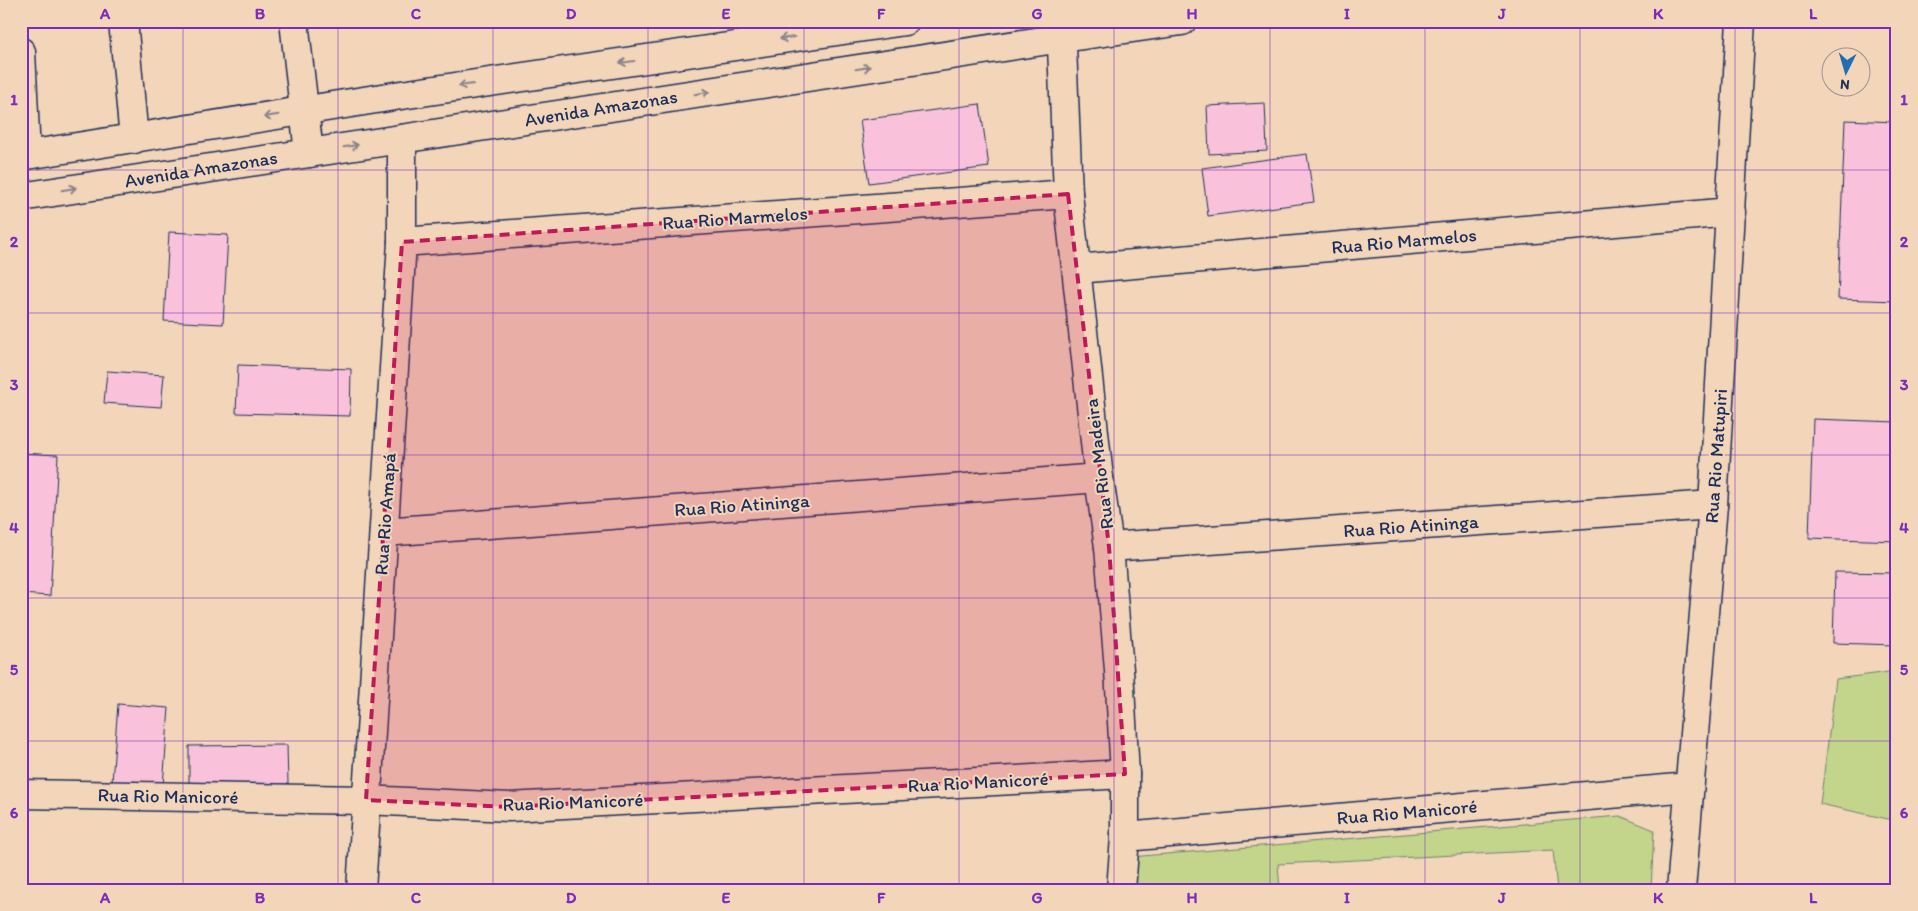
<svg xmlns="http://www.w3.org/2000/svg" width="1918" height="911" viewBox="0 0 1918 911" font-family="Itim,sans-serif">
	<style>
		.green { fill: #c2d58a; stroke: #6e8274 }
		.building { fill: #fac2da; stroke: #1b2f5e }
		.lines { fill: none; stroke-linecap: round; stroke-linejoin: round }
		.minor-casing { stroke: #1b2f5e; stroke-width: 31 }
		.minor { stroke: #f3d5b9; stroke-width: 28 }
		.oneway { stroke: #87828c }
		.marked { fill: #c2185b; fill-opacity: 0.2; stroke: #c2185b; stroke-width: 4; stroke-dasharray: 10 6; stroke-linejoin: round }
		.grid { fill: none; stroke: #7b2cbf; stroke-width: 1; stroke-opacity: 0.55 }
		.labels { text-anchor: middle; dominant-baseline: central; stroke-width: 4; stroke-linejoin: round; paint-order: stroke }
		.street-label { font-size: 19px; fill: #1b2f5e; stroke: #f3d5b9 }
		.neatline { fill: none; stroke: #7b2cbf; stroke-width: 2 }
		.grid-label { font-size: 16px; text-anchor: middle; font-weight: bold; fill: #7b2cbf }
	</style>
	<rect width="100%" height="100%" fill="#f3d5b9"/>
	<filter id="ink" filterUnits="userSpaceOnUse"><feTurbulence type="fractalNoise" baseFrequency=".02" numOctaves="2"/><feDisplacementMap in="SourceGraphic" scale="10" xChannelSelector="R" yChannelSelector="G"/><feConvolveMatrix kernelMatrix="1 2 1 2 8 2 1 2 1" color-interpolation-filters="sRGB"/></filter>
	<g filter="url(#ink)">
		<g class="green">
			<polygon points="1897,671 1897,821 1820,804 1836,679"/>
			<polygon points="1620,816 1654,830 1651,890 1557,890 1553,850 1278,864 1280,890 1125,890 1130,857"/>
		</g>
		<g class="building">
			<polygon points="1265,103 1267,151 1209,154 1207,106"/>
			<polygon points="980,104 989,167 869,183 860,120"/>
			<polygon points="1845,120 1897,122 1897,301 1838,299"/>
			<polygon points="1307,154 1314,202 1208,216 1202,168"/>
			<polygon points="169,232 228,235 223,324 164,321"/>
			<polygon points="238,365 351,369 350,416 236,413"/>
			<polygon points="107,371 164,375 161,407 104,403"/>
			<polygon points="1813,419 1897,422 1897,541 1809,538"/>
			<polygon points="21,453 58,455 50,596 21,594"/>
			<polygon points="1835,572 1897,573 1896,645 1833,643"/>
			<polygon points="118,704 169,708 163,786 112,782"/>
			<polygon points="287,745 288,784 189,785 189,746"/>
		</g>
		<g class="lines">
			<defs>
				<g id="minor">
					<polyline points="123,21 134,139"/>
					<polyline points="294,21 309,153"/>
					<polyline points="1061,21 1068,194 1099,478 1109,547 1119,670 1125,774 1125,837 1121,890"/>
					<polyline points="21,52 26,155"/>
					<polyline points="21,156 401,95 905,21"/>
					<polyline points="21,197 1062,38 1182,21"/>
					<polyline points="402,242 1068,194"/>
					<polyline points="1077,269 1731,212"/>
					<polyline points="384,532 1099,478"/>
					<polyline points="1109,547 1713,505"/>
					<polyline points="21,794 366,800 509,807 1125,774"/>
					<polyline points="1125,837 1689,787"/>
					<polyline points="361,890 402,242 402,139"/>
					<polyline points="1681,890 1713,505 1741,21"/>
				</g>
			</defs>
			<use href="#minor" class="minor-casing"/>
			<use href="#minor" class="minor"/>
		</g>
		<defs><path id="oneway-shaft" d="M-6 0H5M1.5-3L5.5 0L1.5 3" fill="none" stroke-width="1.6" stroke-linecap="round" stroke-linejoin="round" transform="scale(1.25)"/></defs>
		<g class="oneway">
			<use href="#oneway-shaft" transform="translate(787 38) rotate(172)"/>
			<use href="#oneway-shaft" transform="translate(627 62) rotate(172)"/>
			<use href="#oneway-shaft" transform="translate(863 68) rotate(-9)"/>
			<use href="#oneway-shaft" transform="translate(466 85) rotate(172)"/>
			<use href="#oneway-shaft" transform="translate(702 93) rotate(-9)"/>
			<use href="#oneway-shaft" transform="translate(271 116) rotate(171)"/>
			<use href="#oneway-shaft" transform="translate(351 146) rotate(-9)"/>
			<use href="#oneway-shaft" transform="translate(69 189) rotate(-9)"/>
		</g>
	</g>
	<path class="marked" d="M1068,194l41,353 16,227 -616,33 -143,-7 36,-558z"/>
	<path class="grid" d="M183,21v869M338,21v869M493,21v869M648,21v869M804,21v869M959,21v869M1114,21v869M1270,21v869M1425,21v869M1580,21v869M1735,21v869M21,170h1876M21,313h1876M21,455h1876M21,598h1876M21,741h1876"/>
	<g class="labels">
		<g class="street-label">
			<text transform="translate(601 108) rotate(-9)">Avenida Amazonas</text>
			<text transform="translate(201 169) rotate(-9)">Avenida Amazonas</text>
			<text transform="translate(735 218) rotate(-4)">Rua Rio Marmelos</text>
			<text transform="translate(1404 241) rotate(-5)">Rua Rio Marmelos</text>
			<text transform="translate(1716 456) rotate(-86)">Rua Rio Matupiri</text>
			<text transform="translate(1099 464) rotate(-97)">Rua Rio Madeira</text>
			<text transform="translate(742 505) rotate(-4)">Rua Rio Atininga</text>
			<text transform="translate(385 514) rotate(-86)">Rua Rio Amapá</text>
			<text transform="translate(1411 526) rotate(-4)">Rua Rio Atininga</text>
			<text transform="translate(978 782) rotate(-3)">Rua Rio Manicoré</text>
			<text transform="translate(168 796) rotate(1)">Rua Rio Manicoré</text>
			<text transform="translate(573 802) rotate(-2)">Rua Rio Manicoré</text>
			<text transform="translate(1407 812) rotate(-5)">Rua Rio Manicoré</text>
		</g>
	</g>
	<rect width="1918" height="911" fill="none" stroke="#f3d5b9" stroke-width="55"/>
	<g transform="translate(1846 72) rotate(185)"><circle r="24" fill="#f3d5b9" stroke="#9d9395"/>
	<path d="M0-4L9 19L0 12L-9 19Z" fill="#1f6fb2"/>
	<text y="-8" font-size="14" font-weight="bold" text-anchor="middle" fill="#1b2f5e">N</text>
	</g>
	<rect x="28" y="28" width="1862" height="856" class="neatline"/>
	<g class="grid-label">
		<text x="105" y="19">A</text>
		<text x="260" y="19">B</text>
		<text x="416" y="19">C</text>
		<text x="571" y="19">D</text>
		<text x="726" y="19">E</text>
		<text x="881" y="19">F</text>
		<text x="1037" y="19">G</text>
		<text x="1192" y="19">H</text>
		<text x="1347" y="19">I</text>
		<text x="1502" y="19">J</text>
		<text x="1658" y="19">K</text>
		<text x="1813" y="19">L</text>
		<text x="14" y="105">1</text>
		<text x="1904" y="105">1</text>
		<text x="14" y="247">2</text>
		<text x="1904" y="247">2</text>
		<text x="14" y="390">3</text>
		<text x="1904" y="390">3</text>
		<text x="14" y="533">4</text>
		<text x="1904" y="533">4</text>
		<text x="14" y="675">5</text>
		<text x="1904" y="675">5</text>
		<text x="14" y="818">6</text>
		<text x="1904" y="818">6</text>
		<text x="105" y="903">A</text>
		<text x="260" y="903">B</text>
		<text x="416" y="903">C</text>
		<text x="571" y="903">D</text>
		<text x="726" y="903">E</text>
		<text x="881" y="903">F</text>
		<text x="1037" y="903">G</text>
		<text x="1192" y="903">H</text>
		<text x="1347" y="903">I</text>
		<text x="1502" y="903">J</text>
		<text x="1658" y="903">K</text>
		<text x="1813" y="903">L</text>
	</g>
</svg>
